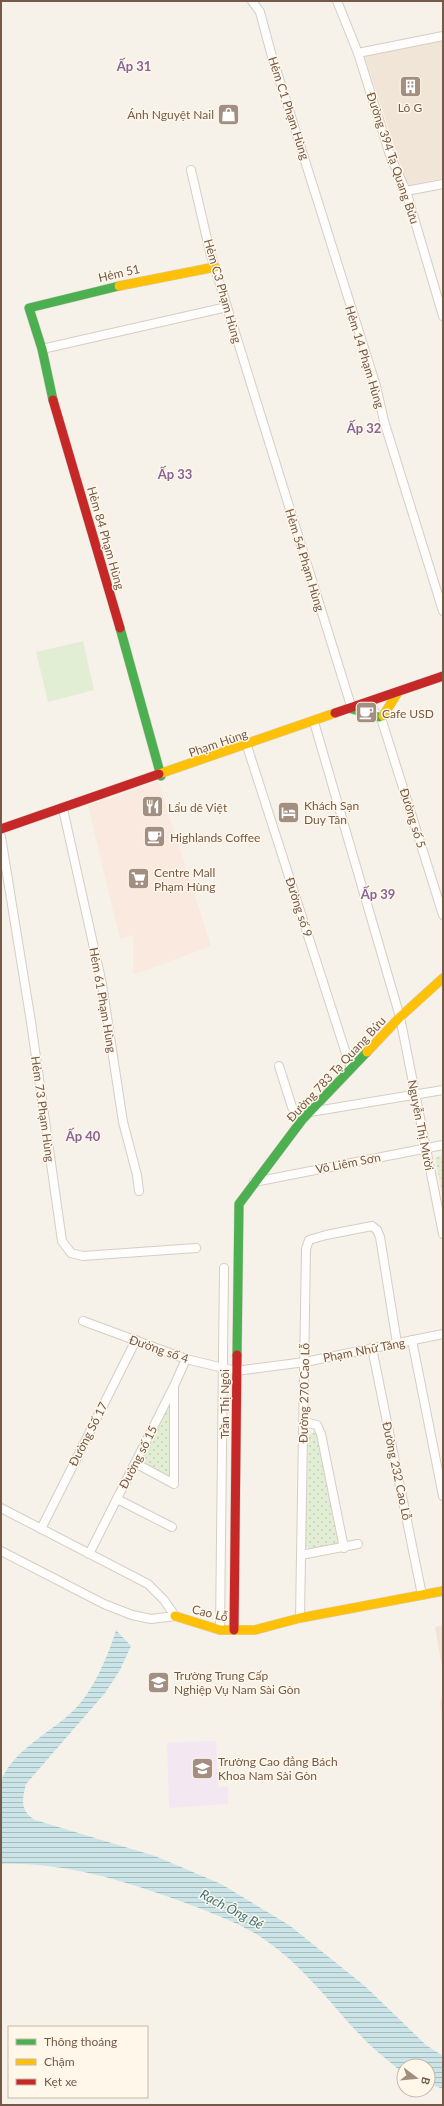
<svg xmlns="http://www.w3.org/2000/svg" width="444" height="2106" viewBox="0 0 444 2106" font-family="Lato,sans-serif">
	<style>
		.residential { fill: #f0e5d6 }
		.commercial { fill: #fae9df }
		.education { fill: #f3e8f1 }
		.grass { fill: url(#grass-dots) }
		.garden { fill: #e2eed3 }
		.water { fill: url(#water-rules) }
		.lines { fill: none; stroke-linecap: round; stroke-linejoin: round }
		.street-casing { stroke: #d4cec6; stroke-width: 10 }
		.fast-casing { stroke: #d5cec6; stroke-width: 10 }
		.slow-casing { stroke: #d5cec6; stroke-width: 10 }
		.jam-casing { stroke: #d5cec6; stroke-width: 10 }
		.street { stroke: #fefdfc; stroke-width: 8 }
		.fast { stroke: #4caf50; stroke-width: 9 }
		.slow { stroke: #ffc107; stroke-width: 9 }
		.jam { stroke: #c62828; stroke-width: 9 }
		.labels { text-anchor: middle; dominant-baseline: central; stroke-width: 3; stroke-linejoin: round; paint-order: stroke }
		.poi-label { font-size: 12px; fill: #745949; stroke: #fff7e9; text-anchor: start }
		.street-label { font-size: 12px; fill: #745949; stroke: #fff7e9 }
		.neighbourhood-label { font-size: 13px; font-weight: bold; fill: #876498; stroke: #fff7e9 }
		.water-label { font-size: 13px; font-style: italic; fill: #3f7581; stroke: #fff7e9 }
	</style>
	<defs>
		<pattern id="grass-dots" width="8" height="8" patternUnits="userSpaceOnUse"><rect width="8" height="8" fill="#e2eed3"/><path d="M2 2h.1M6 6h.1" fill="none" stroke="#c5ceb7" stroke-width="1.8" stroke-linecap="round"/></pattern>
		<pattern id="water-rules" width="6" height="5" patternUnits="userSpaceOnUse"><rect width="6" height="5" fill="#cae4e7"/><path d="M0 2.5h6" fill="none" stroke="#a9bcbd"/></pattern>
	</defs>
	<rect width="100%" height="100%" fill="#f6f2e9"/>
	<g class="residential">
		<polygon points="443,41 443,178 411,185 406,181 365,58 369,54"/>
		<polygon points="443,1625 443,1673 435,1627"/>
		<polygon points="443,1697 443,1733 440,1701"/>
	</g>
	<polygon class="commercial" points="158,781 211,946 133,975 133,935 120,939 88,806"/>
	<polygon class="education" points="216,1741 218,1786 228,1787 228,1804 169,1808 167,1742"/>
	<g class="grass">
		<polygon points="443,1155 443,1199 435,1157"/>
		<polygon points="173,1402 173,1482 139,1462 170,1403"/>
		<polygon points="314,1432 317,1436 341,1545 310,1551 305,1544 308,1435"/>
	</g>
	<polygon class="garden" points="83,641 94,690 48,702 36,652"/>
	<path class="water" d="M116,1630l15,16 -11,24 -15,23 -79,91c-4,16 -6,27 9,36l120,36 66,28 68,41 77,62 60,58 17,11v33l-15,-6v-17h-24v6l-7,-4c-12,-10 -25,-20 -36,-32 -30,-32 -59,-71 -96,-96 -22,-16 -56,-28 -82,-38 -59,-21 -118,-40 -182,-38v-83c13,-32 48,-47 72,-70 20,-19 35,-55 43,-81z"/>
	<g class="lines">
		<defs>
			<g id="street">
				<polyline points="252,1 260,12 271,53 376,386 384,421 443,611"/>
				<polyline points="337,1 358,53 390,155 406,191 443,316"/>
				<polyline points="358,53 443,36"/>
				<polyline points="191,170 210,252 352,709"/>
				<polyline points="406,191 443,184"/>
				<polyline points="42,349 227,307"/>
				<polyline points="370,702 374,711 382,721 443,915"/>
				<polyline points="314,722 400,1017 443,1234"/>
				<polyline points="247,746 351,1069"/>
				<polyline points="63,809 102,984 123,1122 137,1175 139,1191"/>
				<polyline points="1,837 31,1022 62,1241 71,1253 83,1256 196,1248"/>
				<polyline points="279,1066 292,1107 302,1120"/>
				<polyline points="310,1112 443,1090"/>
				<polyline points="254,1182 443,1145"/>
				<polyline points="83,1321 186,1359 236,1371 305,1362 443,1334"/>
				<polyline points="412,1340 443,1496"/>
				<polyline points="372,1348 422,1595"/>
				<polyline points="304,1422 317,1425 321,1434 344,1548"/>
				<polyline points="135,1463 174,1484 174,1389"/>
				<polyline points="117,1499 172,1527"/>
				<polyline points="1,1508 148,1584 164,1600 175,1616 151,1619 132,1615 104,1604 1,1551"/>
				<polyline points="41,1529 136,1340"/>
				<polyline points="89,1554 174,1386 186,1359"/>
				<polyline points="301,1555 358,1544"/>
				<polyline points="300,1618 306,1249 309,1240 326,1235 372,1226 377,1230 380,1237 397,1343"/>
				<polyline points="220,1630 224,1268"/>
			</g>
			<g id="fast">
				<polyline points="53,400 42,349 29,308 119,286"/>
				<polyline points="120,628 161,776"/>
				<polyline points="352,709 379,717"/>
				<polyline points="237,1355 239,1204 302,1120 367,1052"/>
			</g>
			<g id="slow">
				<polyline points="119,286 215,267"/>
				<polyline points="383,716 398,692"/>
				<polyline points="159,774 335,713"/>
				<polyline points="367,1052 400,1017 443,978"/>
				<polyline points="175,1616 220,1630 255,1630 300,1618 443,1591"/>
			</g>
			<g id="jam">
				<polyline points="53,400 120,628"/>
				<polyline points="335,713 443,676"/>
				<polyline points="1,829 159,774"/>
				<polyline points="234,1630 237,1355"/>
			</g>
		</defs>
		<use href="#street" class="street-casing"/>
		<use href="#fast" class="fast-casing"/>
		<use href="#slow" class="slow-casing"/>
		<use href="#jam" class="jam-casing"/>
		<use href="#street" class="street"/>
		<use href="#fast" class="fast"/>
		<use href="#slow" class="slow"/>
		<use href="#jam" class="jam"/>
	</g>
	<defs>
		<symbol id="building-square" viewBox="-11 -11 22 22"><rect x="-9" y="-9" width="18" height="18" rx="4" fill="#a28f81" stroke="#fff7e9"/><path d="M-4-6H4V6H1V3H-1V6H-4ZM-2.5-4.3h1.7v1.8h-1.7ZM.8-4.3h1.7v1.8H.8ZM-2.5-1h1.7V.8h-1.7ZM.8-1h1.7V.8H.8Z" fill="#fff"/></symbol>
		<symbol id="shop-square" viewBox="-11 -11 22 22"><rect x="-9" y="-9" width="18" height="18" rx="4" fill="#a28f81" stroke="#fff7e9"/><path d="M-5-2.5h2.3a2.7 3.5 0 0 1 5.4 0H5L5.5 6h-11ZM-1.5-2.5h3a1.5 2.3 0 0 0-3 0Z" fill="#fff"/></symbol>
		<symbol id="cafe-square" viewBox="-11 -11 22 22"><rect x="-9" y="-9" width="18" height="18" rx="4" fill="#a28f81" stroke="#fff7e9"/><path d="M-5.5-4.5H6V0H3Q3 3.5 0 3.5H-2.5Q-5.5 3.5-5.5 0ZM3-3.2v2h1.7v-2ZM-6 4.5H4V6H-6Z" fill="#fff"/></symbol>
		<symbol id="restaurant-square" viewBox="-11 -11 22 22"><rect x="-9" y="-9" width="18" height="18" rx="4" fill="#a28f81" stroke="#fff7e9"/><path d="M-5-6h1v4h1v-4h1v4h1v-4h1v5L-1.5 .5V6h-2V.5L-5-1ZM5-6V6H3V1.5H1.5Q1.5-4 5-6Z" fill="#fff"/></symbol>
		<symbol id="hotel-square" viewBox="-11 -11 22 22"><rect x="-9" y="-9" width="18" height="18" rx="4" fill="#a28f81" stroke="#fff7e9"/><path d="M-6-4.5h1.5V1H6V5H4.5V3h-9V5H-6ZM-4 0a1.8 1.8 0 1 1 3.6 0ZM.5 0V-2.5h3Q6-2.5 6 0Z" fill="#fff"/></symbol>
		<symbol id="supermarket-square" viewBox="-11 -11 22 22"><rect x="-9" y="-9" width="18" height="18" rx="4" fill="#a28f81" stroke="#fff7e9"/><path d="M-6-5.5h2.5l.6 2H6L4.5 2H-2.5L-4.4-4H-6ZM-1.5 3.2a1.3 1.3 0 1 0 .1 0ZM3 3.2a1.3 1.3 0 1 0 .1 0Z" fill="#fff"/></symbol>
		<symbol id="school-square" viewBox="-11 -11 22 22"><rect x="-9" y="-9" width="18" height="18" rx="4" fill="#a28f81" stroke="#fff7e9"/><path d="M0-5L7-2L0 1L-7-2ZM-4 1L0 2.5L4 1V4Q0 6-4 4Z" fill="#fff"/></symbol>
		<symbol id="university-square" viewBox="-11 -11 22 22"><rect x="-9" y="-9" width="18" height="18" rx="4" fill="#a28f81" stroke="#fff7e9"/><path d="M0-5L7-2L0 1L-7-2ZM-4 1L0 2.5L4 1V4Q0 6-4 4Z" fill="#fff"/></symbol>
	</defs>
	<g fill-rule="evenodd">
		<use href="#building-square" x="398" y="74" width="25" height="25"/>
		<use href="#shop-square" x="216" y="102" width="25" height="25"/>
		<use href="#cafe-square" x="354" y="700" width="25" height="25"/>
		<use href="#restaurant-square" x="140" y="794" width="25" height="25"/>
		<use href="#hotel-square" x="276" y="800" width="25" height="25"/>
		<use href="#cafe-square" x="142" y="824" width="25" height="25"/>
		<use href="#supermarket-square" x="126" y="866" width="25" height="25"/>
		<use href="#school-square" x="146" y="1670" width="25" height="25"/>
		<use href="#university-square" x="190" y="1756" width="25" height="25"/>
	</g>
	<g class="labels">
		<g class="poi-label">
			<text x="410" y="107" text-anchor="middle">Lô G</text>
			<text x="214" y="114" text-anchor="end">Ánh Nguyệt Nail</text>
			<text x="382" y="713">Cafe USD</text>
			<text x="304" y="805">Khách Sạn<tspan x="304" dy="14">Duy Tân</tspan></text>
			<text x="168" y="807">Lẩu dê Việt</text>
			<text x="170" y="837">Highlands Coffee</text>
			<text x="154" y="872">Centre Mall<tspan x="154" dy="14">Phạm Hùng</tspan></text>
			<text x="174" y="1675">Trường Trung Cấp<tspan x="174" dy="14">Nghiệp Vụ Nam Sài Gòn</tspan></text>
			<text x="218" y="1761">Trường Cao đẳng Bách<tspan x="218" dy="14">Khoa Nam Sài Gòn</tspan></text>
		</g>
		<g class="street-label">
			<text transform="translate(289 108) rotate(72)">Hẻm C1 Phạm Hùng</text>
			<text transform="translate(393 158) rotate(71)">Đường 394 Tạ Quang Bửu</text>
			<text transform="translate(119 273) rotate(-13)">Hẻm 51</text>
			<text transform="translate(223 291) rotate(74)">Hẻm C3 Phạm Hùng</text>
			<text transform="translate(365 357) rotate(73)">Hẻm 14 Phạm Hùng</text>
			<text transform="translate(106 538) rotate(74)">Hẻm 84 Phạm Hùng</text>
			<text transform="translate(305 560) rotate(73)">Hẻm 54 Phạm Hùng</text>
			<text transform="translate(218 743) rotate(-19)">Phạm Hùng</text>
			<text transform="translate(413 818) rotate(73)">Đường số 5</text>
			<text transform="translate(299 907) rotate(72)">Đường số 9</text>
			<text transform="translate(103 1000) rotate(80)">Hẻm 61 Phạm Hùng</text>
			<text transform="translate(336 1069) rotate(-47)">Đường 783 Tạ Quang Bửu</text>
			<text transform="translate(43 1109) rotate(82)">Hẻm 73 Phạm Hùng</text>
			<text transform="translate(421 1125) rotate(79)">Nguyễn Thị Mười</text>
			<text transform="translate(348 1163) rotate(-11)">Võ Liêm Sơn</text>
			<text transform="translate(159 1349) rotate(19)">Đường số 4</text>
			<text transform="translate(364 1350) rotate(-11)">Phạm Nhữ Tăng</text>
			<text transform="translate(304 1393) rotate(-89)">Đường 270 Cao Lỗ</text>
			<text transform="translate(224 1404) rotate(-90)">Trần Thị Ngôi</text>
			<text transform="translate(88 1434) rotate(-63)">Đường Số 17</text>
			<text transform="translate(138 1457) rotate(-63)">Đường số 15</text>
			<text transform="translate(397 1471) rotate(78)">Đường 232 Cao Lỗ</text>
			<text transform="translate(210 1613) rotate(14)">Cao Lỗ</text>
		</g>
		<g class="neighbourhood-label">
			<text x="134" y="66">Ấp 31</text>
			<text x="364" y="428">Ấp 32</text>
			<text x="175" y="474">Ấp 33</text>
			<text x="378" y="894">Ấp 39</text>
			<text x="83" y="1136">Ấp 40</text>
		</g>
		<g class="water-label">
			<text transform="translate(232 1909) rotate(28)">Rạch Ông Bé</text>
		</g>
	</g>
	<rect width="444" height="2106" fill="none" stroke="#745949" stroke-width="4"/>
	<rect x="8" y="2026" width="140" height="72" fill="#fff7e9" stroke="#c7b8a9"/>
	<rect x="16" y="2039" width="20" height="6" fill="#4caf50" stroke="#c7b8a9"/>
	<text x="44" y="2046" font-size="12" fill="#745949">Thông thoáng</text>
	<rect x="16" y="2059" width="20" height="6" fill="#ffc107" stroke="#c7b8a9"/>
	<text x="44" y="2066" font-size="12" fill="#745949">Chậm</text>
	<rect x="16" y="2079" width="20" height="6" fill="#c62828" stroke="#c7b8a9"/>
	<text x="44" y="2086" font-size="12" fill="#745949">Kẹt xe</text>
	<g transform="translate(416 2078) rotate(106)"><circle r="19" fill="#fff7e9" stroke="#c7b8a9"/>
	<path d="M0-3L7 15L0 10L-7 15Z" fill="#a28f81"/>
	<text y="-6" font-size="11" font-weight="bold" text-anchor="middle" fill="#745949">B</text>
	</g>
</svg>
